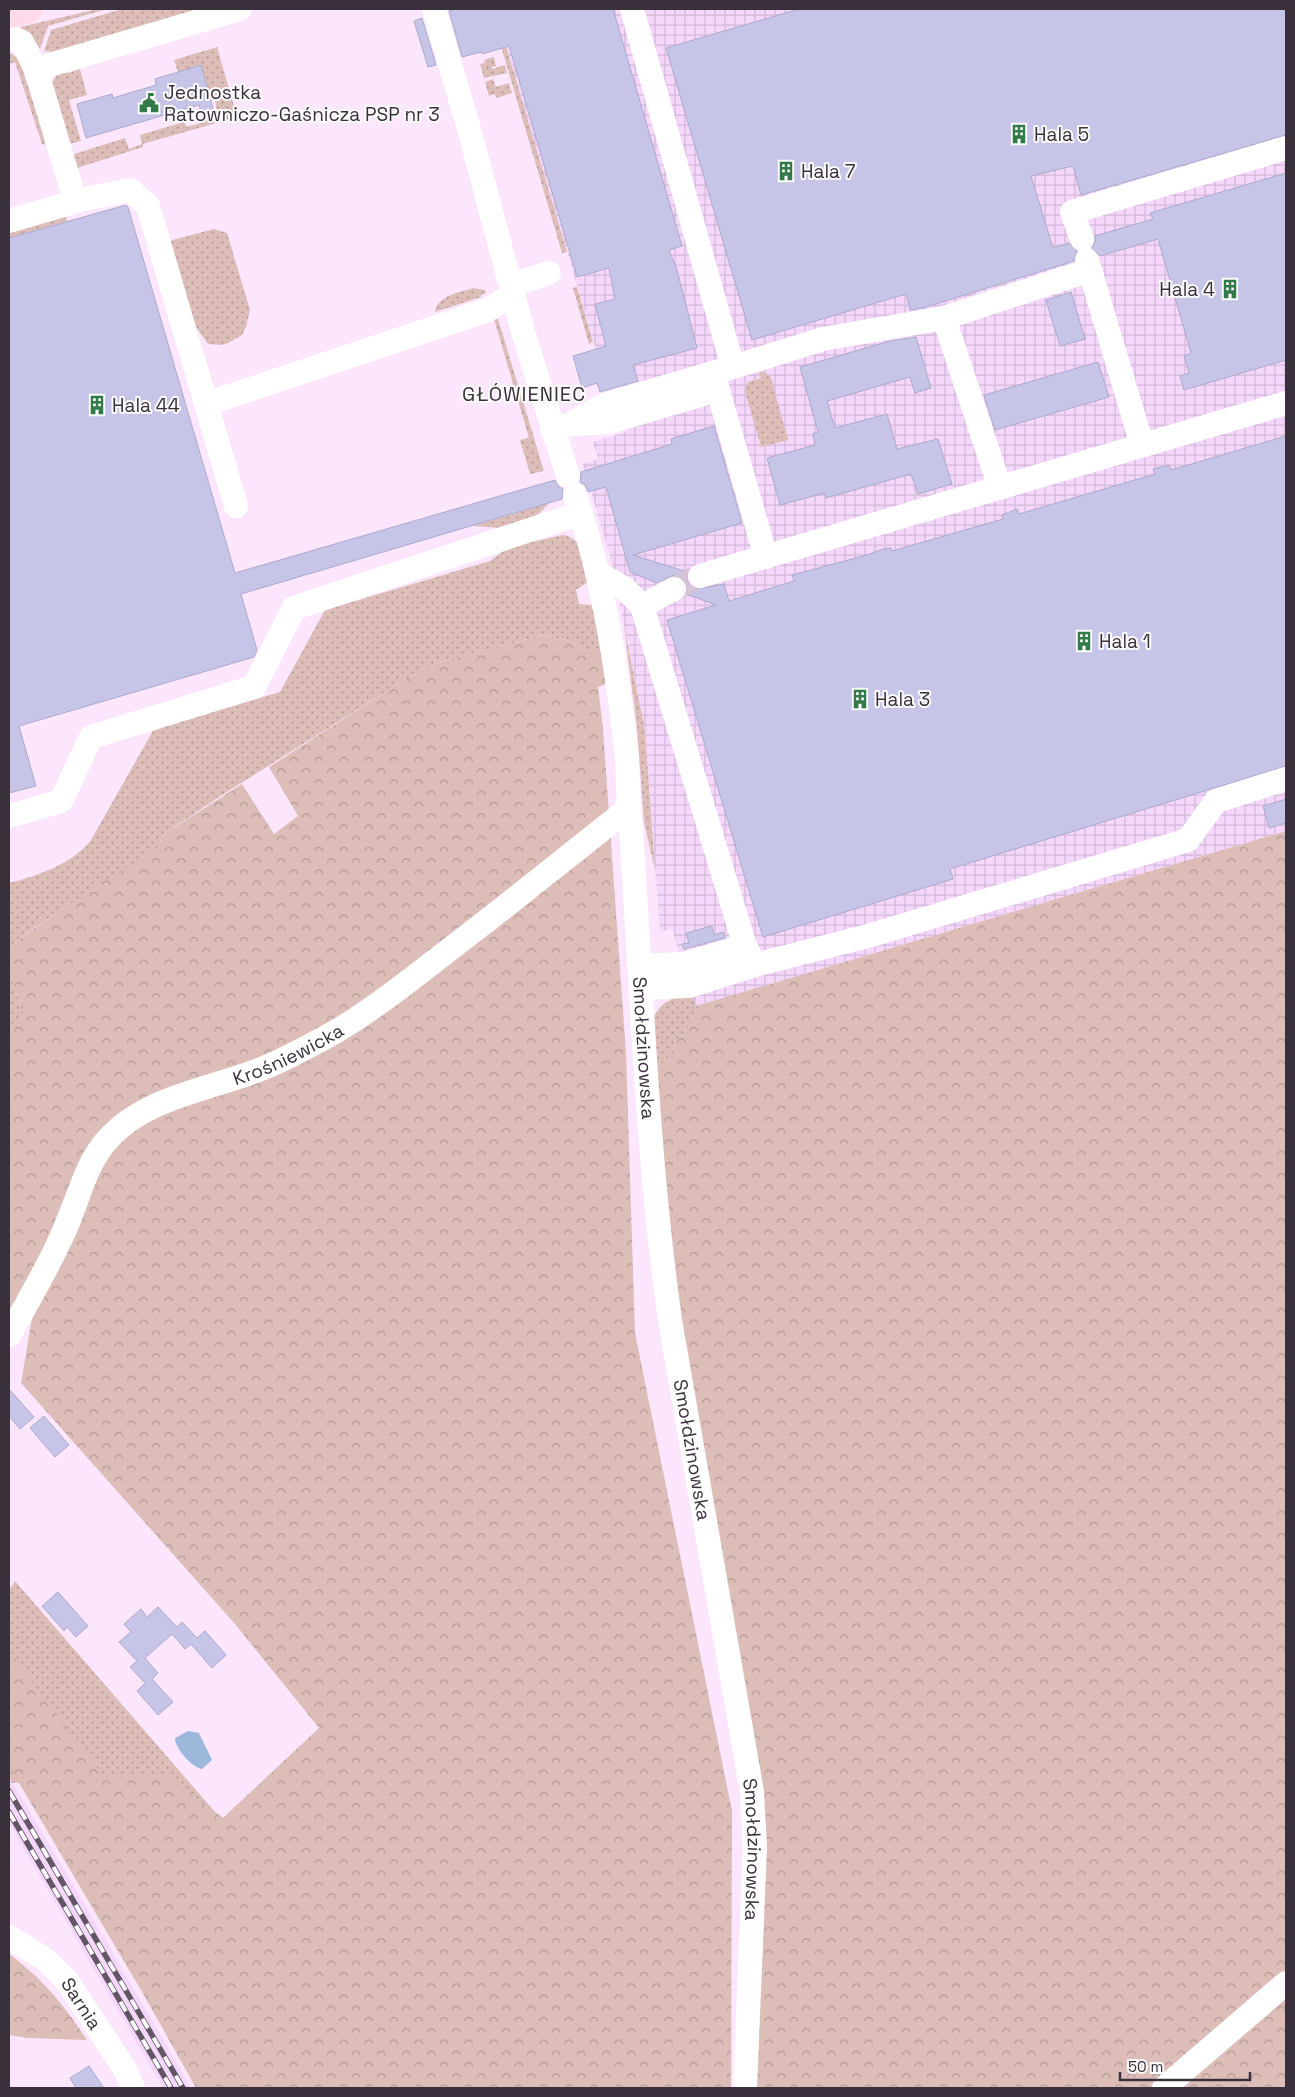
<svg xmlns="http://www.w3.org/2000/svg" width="1295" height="2097" viewBox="0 0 1295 2097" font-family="'Space Grotesk',sans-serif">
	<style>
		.built { fill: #f5d7fb }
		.industrial { fill: url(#industrial-grid) }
		.grass { fill: url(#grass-dots) }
		.forest { fill: url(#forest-crowns) }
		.garden { fill: url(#garden-furrows) }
		.water { fill: #9cb9dc }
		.building { fill: #c6c4e7; stroke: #acaacc }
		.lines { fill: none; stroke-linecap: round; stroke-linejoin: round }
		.minor-tunnel { stroke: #d4c2d7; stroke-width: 24; stroke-dasharray: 24 12; stroke-linecap: butt }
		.minor { stroke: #fff; stroke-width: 24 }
		.major { stroke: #fddae7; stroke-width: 28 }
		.rail-casing { stroke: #625564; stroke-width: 5.5 }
		.rail { stroke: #fbfbfb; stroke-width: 4; stroke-dasharray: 11; stroke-linecap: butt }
		.labels { text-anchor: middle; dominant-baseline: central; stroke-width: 4; stroke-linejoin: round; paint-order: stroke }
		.poi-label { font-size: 19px; fill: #3a303c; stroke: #fbfbfb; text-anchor: start }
		.street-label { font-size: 19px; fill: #3a303c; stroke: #fbfbfb }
		.neighbourhood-label { font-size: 20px; letter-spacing: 1px; fill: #3a303c; stroke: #fbfbfb }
	</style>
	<defs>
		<pattern id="industrial-grid" width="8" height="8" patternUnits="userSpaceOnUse" patternTransform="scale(1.25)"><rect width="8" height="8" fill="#f5d7fb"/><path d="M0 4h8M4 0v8" fill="none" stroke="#d3b9d8"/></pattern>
		<pattern id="grass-dots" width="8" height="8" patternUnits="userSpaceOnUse" patternTransform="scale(1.25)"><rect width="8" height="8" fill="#dcbdb8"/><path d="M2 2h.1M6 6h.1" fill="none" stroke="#b39a97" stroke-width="1.8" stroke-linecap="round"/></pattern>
		<pattern id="forest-crowns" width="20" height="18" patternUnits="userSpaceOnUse" patternTransform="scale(1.25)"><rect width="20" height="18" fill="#dcbdb8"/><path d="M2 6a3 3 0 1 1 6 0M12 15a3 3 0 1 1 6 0" fill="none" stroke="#b39a97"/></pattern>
		<pattern id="garden-furrows" width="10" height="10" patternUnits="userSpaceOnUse" patternTransform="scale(1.25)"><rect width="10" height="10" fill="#dcbdb8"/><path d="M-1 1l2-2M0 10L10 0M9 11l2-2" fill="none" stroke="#b39a97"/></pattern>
	</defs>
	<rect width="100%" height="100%" fill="#fbe6fe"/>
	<polygon class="built" points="9,1777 78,1893 191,2088 163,2088 9,1823"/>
	<polygon class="industrial" points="495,9 1286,9 1286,831 696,1006 672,929 660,932 645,730 611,560 583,464 598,459 593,442 626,432 625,428 649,420 638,382 620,387 617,377 582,388 573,356 596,349"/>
	<g class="grass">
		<polygon points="98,9 107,9 48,26 40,49 30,35 20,27"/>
		<polygon points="122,9 214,9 62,53 44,51 51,30"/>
		<polygon points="490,9 495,9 567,252 562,253"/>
		<polygon points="217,47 237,117 143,144 143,147 77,168 71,155 125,138 129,149 142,144 140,135 184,122 187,127 204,122 202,115 217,111 215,100 211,101 201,66 178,72 174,60"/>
		<polygon points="9,52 19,59 47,145 42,144 15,62 9,64"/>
		<polygon points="494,57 496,66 492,67 492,69 505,65 507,73 484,78 480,64 485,63 484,60"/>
		<polygon points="66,67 68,73 80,69 87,95 69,100 81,141 68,144 51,85 57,74"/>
		<polygon points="493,79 496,87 509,83 512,93 496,98 495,94 489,96 485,82"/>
		<polygon points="66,216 67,221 9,238 9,233"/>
		<polygon points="214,229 227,233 250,310 246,327 242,335 228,343 221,345 208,344 186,313 165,242"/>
		<path d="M473,288l12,2 1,3 -5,2v2l-46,15c3,-17 24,-19 38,-24z"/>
		<polygon points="494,319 498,319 544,471 530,474 520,440 529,438"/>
		<polygon points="759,372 766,373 771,378 788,440 761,447 745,391 748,382 761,378"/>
		<polygon points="549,503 538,515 501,528 473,526"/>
		<path d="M563,535c22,3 21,29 25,47l-12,8 3,14 13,1 3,3 7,40 -13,3 -18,-10 -28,-6 -107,28 -38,21 -179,113 -55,37 -5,13 -125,81 -18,13 -7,13v-71c30,-8 62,-18 82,-43l63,-111 126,-37 45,-82 165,-49 19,-14z"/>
		<polygon points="624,627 645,730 655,870 644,822 637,727"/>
		<polygon points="9,970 24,1015 11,1026 9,1024"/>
		<path d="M692,992l4,14 -4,17 -16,19 -7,16 -14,11 -2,-50c7,-18 22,-22 39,-27z"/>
		<polygon points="15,1581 222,1820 104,1777 12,1783 9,1777 9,1590"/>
	</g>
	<g class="forest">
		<polygon points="543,635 571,641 589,651 602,648 608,683 598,687 603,729 626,1053 635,1333 732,1811 731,2088 196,2088 145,1997 9,1766 9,1651 104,1777 165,1774 223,1818 319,1728 235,1624 21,1383 32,1318 96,1138 73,1176 41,1255 9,1317 9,1024 11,1026 24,1015 9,970 9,954 16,941 98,885 159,847 164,834 242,784 274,834 298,816 269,767 398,684 436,663"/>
		<polygon points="1286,831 1286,2088 753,2088 763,1874 670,1273 655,1069 669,1058 676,1042 692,1023 696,1006"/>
		<path d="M9,1954c35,26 54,50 78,86l-60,-2 -18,-3z"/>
	</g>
	<polygon class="garden" points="577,287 593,342 589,344 573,288"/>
	<path class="water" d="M188,1731l11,2 13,27 -10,9c-11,-2 -27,-21 -27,-31z"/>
	<g class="building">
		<polygon points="455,9 613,9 682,246 669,250 677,270 697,348 633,365 638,381 600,392 597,383 582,388 573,356 606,346 595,304 615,299 609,268 577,277 509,46 482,54 481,52 462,57 449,11"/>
		<polygon points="799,9 1286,9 1286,135 1081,195 1073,166 1031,176 1053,248 1069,243 1077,251 1074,261 923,308 910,310 906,294 752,340 666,48"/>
		<polygon points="422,18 436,65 428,67 414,21"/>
		<polygon points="201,65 214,112 202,115 199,105 86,138 77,104 112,94 113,98 156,85 155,79"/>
		<polygon points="1286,173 1286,360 1184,390 1180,376 1189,373 1184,356 1191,353 1158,239 1100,256 1092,248 1095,242 1095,236 1153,219 1150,213"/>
		<polygon points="126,205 128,207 235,573 555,480 558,486 563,489 562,499 241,594 257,650 254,657 19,726 36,786 9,793 9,238"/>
		<polygon points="1071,292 1085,339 1060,346 1046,300"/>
		<polygon points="916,337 931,388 915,393 910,377 827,401 835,428 887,414 897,449 938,439 952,484 918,494 911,474 826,498 825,493 780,505 767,458 815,445 813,434 818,432 800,367 890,341"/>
		<polygon points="1098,362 1109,397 995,430 984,395"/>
		<polygon points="714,426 742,523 633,555 687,572 687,580 690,586 696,589 724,584 729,601 794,581 792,575 867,555 883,549 891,548 892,551 1003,519 1002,515 1017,509 1019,514 1155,474 1153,469 1169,465 1171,470 1286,436 1286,766 950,869 953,879 763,937 667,620 716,605 686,594 686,583 681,577 674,575 657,583 630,572 606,487 588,492 585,485 580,482 581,472 672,444 671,439"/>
		<polygon points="1286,799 1286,823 1269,828 1263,806"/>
		<polygon points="712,926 714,935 723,932 725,938 684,949 682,944 689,943 686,933"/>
		<polygon points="9,1389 34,1417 20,1429 9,1416"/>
		<polygon points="44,1416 69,1445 55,1457 30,1428"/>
		<polygon points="58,1592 88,1626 76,1637 67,1627 64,1631 42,1606"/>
		<polygon points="158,1607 177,1627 182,1622 197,1638 205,1631 226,1655 212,1668 191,1644 185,1649 172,1634 145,1658 158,1673 152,1679 173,1702 158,1715 137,1691 145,1683 130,1667 137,1661 119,1642 131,1632 124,1624 141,1609 147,1617"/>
		<polygon points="89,2066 104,2088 76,2088 70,2078"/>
	</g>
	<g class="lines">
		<polyline class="minor-tunnel" points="674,589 700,576"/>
		<g class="minor">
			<polyline points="434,9 469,129 523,332 568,476"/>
			<polyline points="632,9 733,367"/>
			<polyline points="9,37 22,42 36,69 70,184"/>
			<polyline points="36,69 240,9"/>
			<polyline points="9,221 84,199 130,190 148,206 236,506"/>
			<polyline points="1082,239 1072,212 1286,148"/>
			<polyline points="1087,260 1142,445"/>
			<polyline points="511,285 549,273"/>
			<polyline points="944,318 1000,488"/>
			<polyline points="713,373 766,557"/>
			<polyline points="206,404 488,310 513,294"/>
			<polyline points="573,424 609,422 717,390"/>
			<polyline points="552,430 569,425 604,405 753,361 823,339 944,318 1090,270"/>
			<path id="s1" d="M575,495c28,83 41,168 51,254 3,27 1,53 5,80 11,164 16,328 39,491l82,472 3,55 -10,241"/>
			<polyline points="597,573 624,588 642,606"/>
			<polyline points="700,576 1286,403"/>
			<polyline points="674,589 642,606 745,946 755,965"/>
			<polyline points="9,816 61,801 91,737 254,687 294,608 581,513"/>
			<polyline points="640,966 683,964 745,946"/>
			<polyline points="641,988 689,986 755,965 868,936 1188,840 1216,801 1286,779"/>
			<path id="s2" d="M9,1335c19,-33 38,-66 54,-101 15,-31 21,-69 45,-95 37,-41 98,-49 148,-68 27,-10 54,-25 79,-39 39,-23 75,-52 110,-79 62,-47 122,-96 183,-144"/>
			<path id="s3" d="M9,1937l37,23 21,21 59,90 7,17"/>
			<polyline points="1164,2088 1286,1983"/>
		</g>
		<polyline class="major" points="9,14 28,9"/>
		<defs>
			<g id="rail">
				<polyline points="9,1791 183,2088"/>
				<polyline points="9,1812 171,2088"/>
			</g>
		</defs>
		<use href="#rail" class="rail-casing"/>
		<use href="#rail" class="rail"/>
	</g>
	<defs>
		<symbol id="civic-bare" viewBox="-9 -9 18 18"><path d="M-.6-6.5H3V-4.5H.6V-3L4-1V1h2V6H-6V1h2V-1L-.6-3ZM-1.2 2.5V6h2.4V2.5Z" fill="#327b48" stroke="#fbfbfb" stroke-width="2.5" paint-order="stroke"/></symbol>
		<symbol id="building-bare" viewBox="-9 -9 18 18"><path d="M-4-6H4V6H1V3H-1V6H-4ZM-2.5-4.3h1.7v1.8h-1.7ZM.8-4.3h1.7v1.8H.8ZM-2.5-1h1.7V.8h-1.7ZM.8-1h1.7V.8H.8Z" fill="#327b48" stroke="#fbfbfb" stroke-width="2.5" paint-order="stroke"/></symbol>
	</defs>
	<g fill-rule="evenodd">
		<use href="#civic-bare" x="135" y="89" width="28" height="28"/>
		<use href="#building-bare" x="1005" y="120" width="28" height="28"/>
		<use href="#building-bare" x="772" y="157" width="28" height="28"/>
		<use href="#building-bare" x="1216" y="275" width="28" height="28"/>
		<use href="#building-bare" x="83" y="391" width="28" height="28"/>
		<use href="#building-bare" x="1070" y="627" width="28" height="28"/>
		<use href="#building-bare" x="846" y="685" width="28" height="28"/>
	</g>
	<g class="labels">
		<g class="poi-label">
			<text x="164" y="92">Jednostka<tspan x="164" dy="22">Ratowniczo-Gaśnicza PSP nr 3</tspan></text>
			<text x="1034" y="134">Hala 5</text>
			<text x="801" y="171">Hala 7</text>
			<text x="1215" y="289" text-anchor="end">Hala 4</text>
			<text x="112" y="405">Hala 44</text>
			<text x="1099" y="641">Hala 1</text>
			<text x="875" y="699">Hala 3</text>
		</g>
		<g class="street-label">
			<text stroke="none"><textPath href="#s1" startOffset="559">Smołdzinowska</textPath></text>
			<text stroke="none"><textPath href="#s2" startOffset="421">Krośniewicka</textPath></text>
			<text stroke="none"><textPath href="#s1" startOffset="964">Smołdzinowska</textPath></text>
			<text stroke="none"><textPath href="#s1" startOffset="1369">Smołdzinowska</textPath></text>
			<text stroke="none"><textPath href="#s3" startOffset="100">Sarnia</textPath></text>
		</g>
		<g class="neighbourhood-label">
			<text x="524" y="394">GŁÓWIENIEC</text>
		</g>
	</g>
	<rect width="1295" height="2097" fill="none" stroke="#3a303c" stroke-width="20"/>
	<path d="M1120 2072v8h130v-8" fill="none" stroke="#3a303c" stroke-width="2.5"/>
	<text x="1128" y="2072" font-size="15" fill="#3a303c" stroke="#fbfbfb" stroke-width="4" paint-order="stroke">50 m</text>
</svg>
